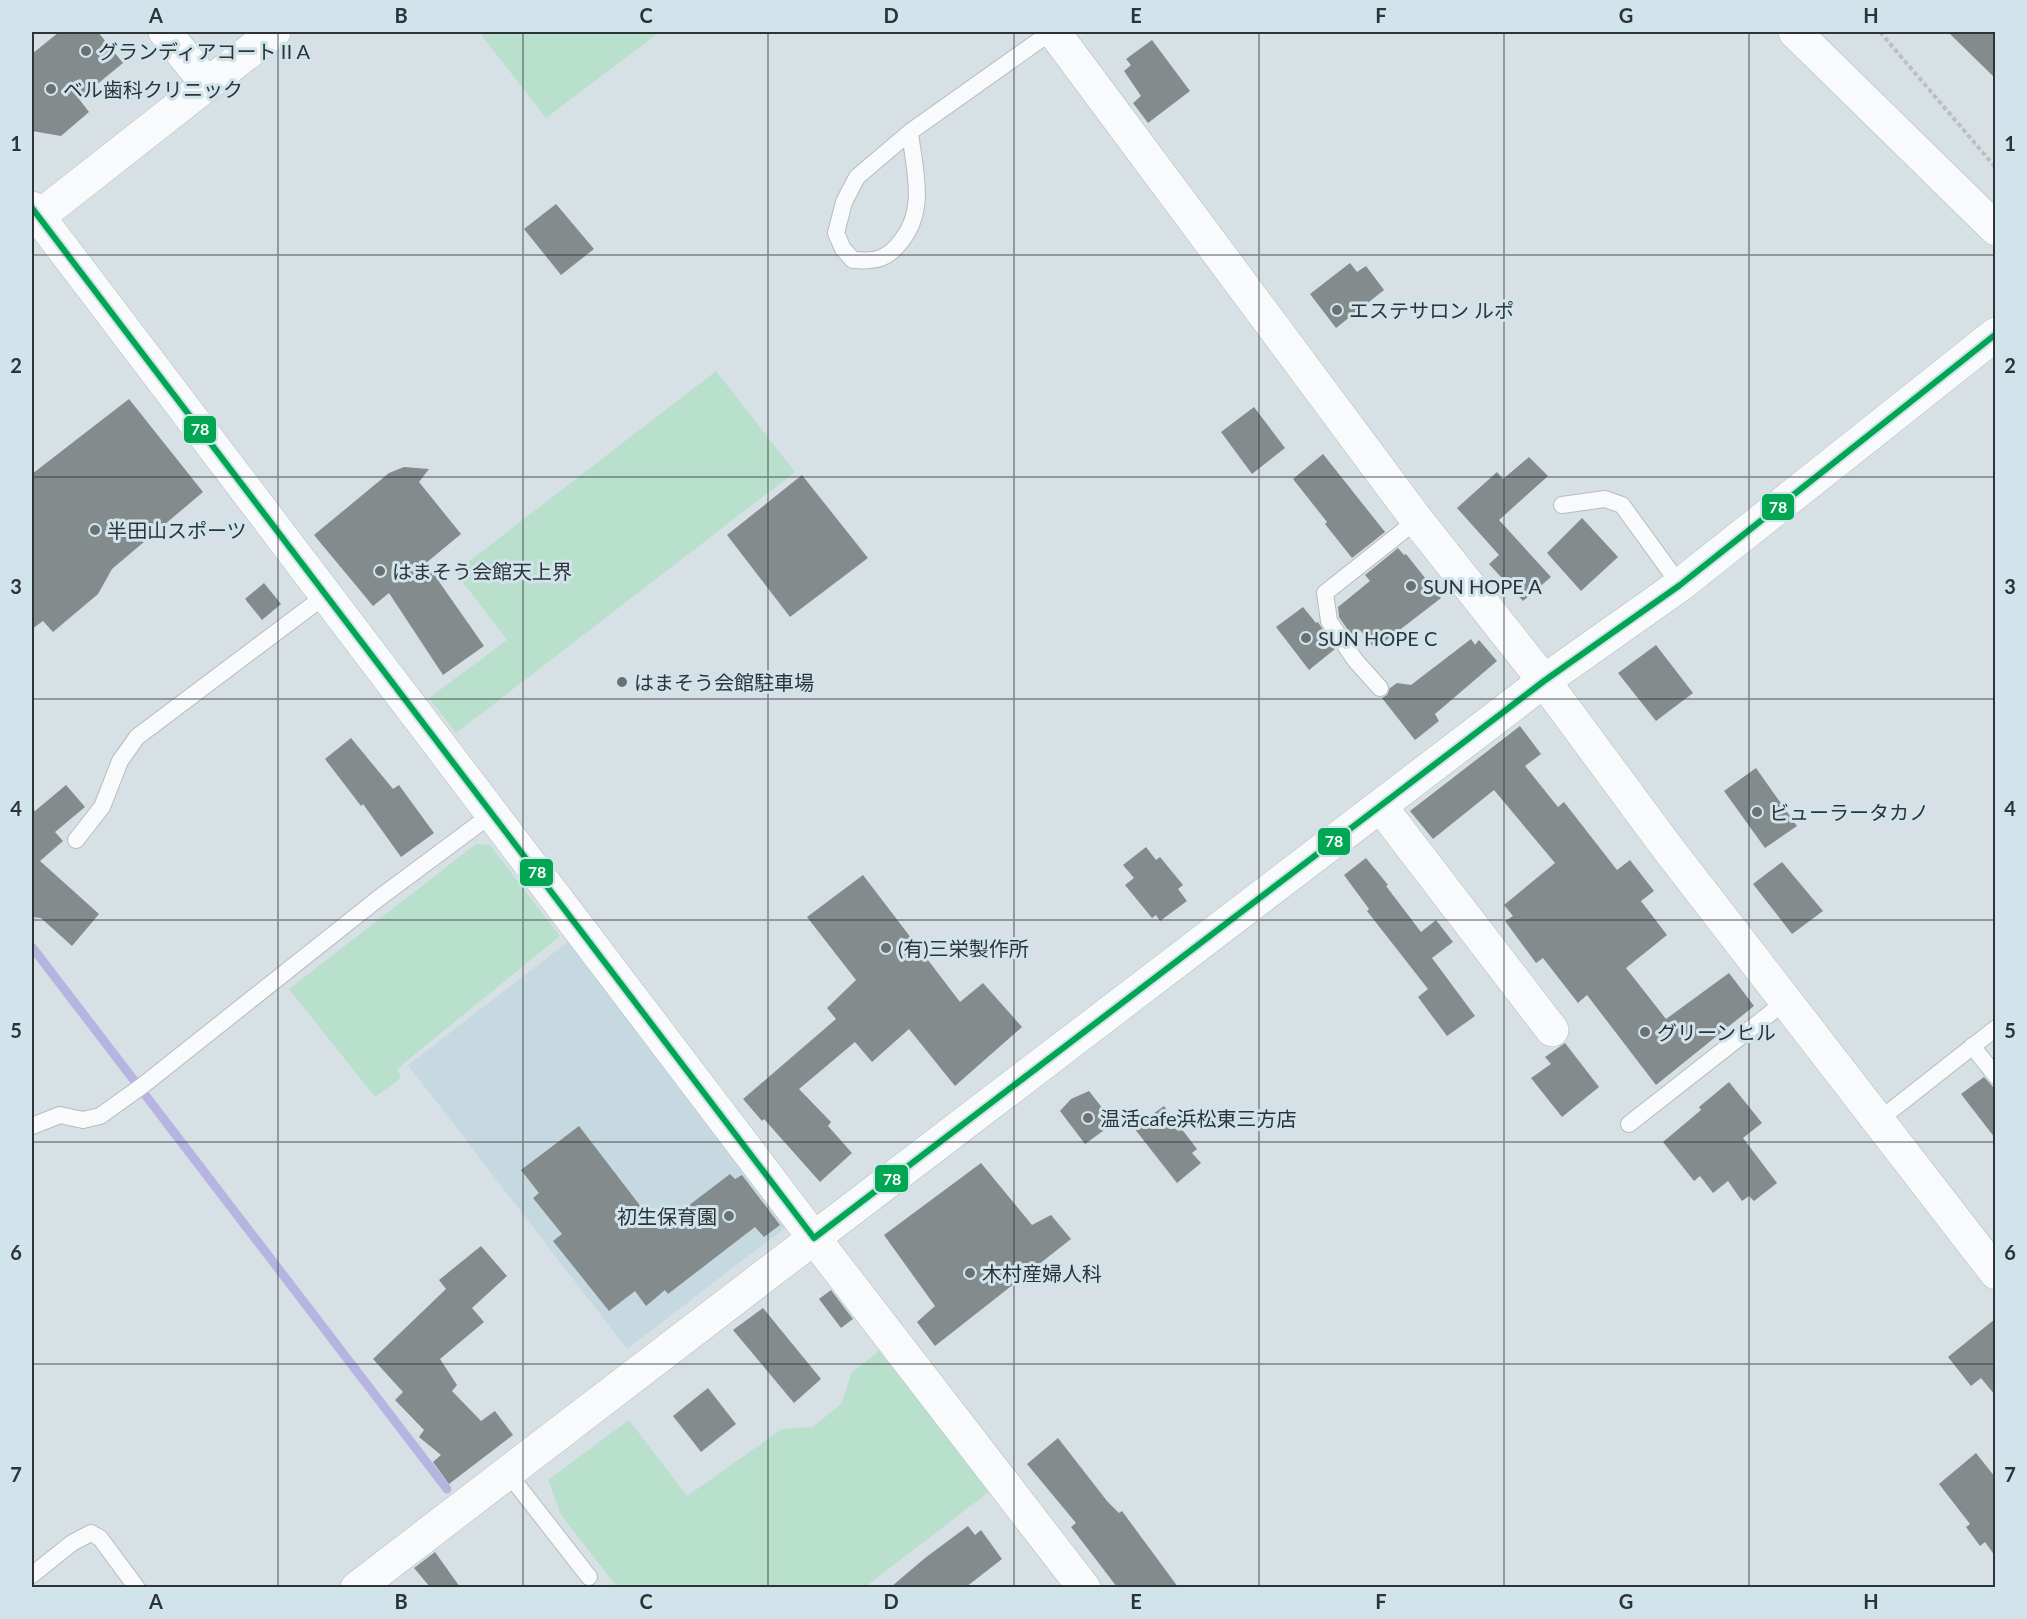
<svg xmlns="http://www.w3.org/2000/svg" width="2027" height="1619" viewBox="0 0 2027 1619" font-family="Lato,'Noto Sans JP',sans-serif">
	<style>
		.built { fill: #c6d8e0 }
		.green { fill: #b9e0cd }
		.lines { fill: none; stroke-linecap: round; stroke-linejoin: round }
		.stream { stroke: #b8b4e2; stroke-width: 9 }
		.building { fill: #838b8c }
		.service-casing { stroke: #b4bcc0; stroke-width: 18 }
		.minor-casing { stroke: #b4bcc0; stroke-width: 34 }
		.tertiary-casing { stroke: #b4bcc0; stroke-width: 34 }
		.path { stroke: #bcbfc1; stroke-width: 4; stroke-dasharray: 4.5 3; stroke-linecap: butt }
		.service { stroke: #f9fafb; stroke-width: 16 }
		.minor { stroke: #f9fafb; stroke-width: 33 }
		.tertiary { stroke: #f9fafb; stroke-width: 33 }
		.bus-1-casing { stroke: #d1e3eb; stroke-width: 10 }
		.bus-1 { stroke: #00a651; stroke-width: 6 }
		.grid { fill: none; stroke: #2d3437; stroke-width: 1.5; stroke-opacity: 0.55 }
		.poi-dot { fill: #687174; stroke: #d1e3eb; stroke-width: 2 }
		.labels { text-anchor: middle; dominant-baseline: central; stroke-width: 6; stroke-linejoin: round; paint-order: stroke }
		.poi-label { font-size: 20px; fill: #2d3437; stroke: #d1e3eb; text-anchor: start }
		.line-badge { stroke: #d1e3eb; stroke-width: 2 }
		.badge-label { font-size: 16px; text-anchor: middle; font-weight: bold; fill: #fff }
		.neatline { fill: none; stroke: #2d3437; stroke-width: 2 }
		.grid-label { font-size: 20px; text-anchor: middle; font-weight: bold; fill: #2d3437 }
	</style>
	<rect width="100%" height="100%" fill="#d7e1e5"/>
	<polygon class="built" points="573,938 786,1227 627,1349 408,1065"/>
	<g class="green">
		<polygon points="479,32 660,32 546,118"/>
		<polygon points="716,371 795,472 456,733 429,698 507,640 455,572"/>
		<polygon points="476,844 490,845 560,936 397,1069 401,1078 375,1097 289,989"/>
		<polygon points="879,1351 990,1491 865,1587 618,1588 561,1515 548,1480 629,1420 687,1496 782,1429 813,1427 841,1404 852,1372"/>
	</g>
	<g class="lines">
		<polyline class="stream" points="32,947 447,1489"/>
	</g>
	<g class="building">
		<polygon points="59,32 98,32 123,63 79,99 89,112 61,136 32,131 32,54"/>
		<polygon points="1948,32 1995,32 1995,78"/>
		<polygon points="1152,40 1190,91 1148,123 1133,103 1141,96 1124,71 1131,65 1126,59"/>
		<polygon points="556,204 594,249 561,275 524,229"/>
		<polygon points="1350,263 1357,272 1366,266 1384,290 1336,328 1310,294"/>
		<polygon points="129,399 203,492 112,569 98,594 53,632 43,621 32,629 32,474"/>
		<polygon points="1254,407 1285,448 1252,474 1221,432"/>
		<polygon points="1323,454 1385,532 1352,558 1325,524 1327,522 1293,479"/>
		<polygon points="1529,457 1548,476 1499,520 1551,577 1523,601 1489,564 1499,555 1457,508 1497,472 1503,479"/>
		<polygon points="404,467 429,469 419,482 461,534 426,563 484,646 443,675 389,593 373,606 314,535 389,473"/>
		<polygon points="802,475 868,558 790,617 727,535"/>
		<polygon points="1582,518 1618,557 1581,591 1547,553"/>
		<polygon points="1398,548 1404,555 1406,554 1441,598 1375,649 1360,630 1352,636 1339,617 1338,607 1370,581 1365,575"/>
		<polygon points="264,583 281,604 262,620 245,599"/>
		<polygon points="1303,607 1316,623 1318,622 1335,649 1309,670 1276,627"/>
		<polygon points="1471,639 1475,645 1479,640 1497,661 1435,714 1439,721 1415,740 1382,698 1387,695 1390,688 1397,683 1411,685"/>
		<polygon points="1656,645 1693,693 1656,721 1618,673"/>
		<polygon points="1520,726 1541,754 1525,766 1558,807 1564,802 1617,870 1630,860 1654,891 1641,901 1667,935 1626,968 1666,1019 1729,973 1754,1006 1656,1085 1587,995 1578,1003 1543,958 1536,963 1505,921 1513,916 1504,905 1555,863 1494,790 1433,839 1410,811"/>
		<polygon points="351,738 393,789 399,785 434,833 401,857 363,804 361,806 325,759"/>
		<polygon points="1756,768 1797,826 1765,848 1724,791"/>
		<polygon points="66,785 85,807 55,832 63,841 40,861 99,914 72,946 41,918 32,917 32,807 35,811"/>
		<polygon points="1146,847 1156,860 1160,857 1183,885 1178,889 1187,901 1160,921 1156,915 1152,918 1125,885 1134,878 1123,865"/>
		<polygon points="1366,858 1388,885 1386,886 1421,932 1436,920 1453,942 1432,958 1475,1016 1447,1036 1418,997 1428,989 1367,911 1369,909 1344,875"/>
		<polygon points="1782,862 1823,911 1792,934 1753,884"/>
		<polygon points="863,875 960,1002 983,983 1022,1027 955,1086 909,1029 872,1062 855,1042 799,1089 831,1122 828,1126 852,1153 820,1182 764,1119 762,1121 743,1099 836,1019 827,1008 856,980 807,917"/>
		<polygon points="1565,1043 1599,1087 1562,1117 1531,1078 1551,1064 1545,1057"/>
		<polygon points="1984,1077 1995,1089 1995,1138 1961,1094"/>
		<polygon points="1729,1082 1762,1123 1743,1138 1777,1183 1754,1201 1749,1196 1742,1201 1728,1181 1713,1193 1700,1176 1694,1181 1663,1142 1701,1110 1699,1107"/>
		<polygon points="1089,1091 1114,1123 1085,1144 1060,1111 1071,1099"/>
		<polygon points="1164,1106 1197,1149 1192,1153 1201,1163 1177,1183 1134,1128"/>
		<polygon points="579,1126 658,1229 730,1174 735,1179 742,1175 780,1225 764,1237 755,1227 668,1294 665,1290 646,1306 635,1291 609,1311 553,1241 562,1234 533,1198 539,1193 521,1170"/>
		<polygon points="981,1163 1032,1225 1051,1215 1071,1239 935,1346 917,1322 935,1306 884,1235"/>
		<polygon points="481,1246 507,1276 472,1308 484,1322 440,1359 457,1385 452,1391 481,1421 495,1411 513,1435 449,1484 433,1462 441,1455 419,1437 424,1430 395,1400 403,1392 373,1359 446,1289 439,1280"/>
		<polygon points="831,1290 853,1319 841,1328 819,1299"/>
		<polygon points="763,1308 821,1379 794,1403 733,1330"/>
		<polygon points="1995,1319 1995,1395 1981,1378 1971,1386 1948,1357"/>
		<polygon points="708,1388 736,1424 701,1452 673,1416"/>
		<polygon points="1058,1438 1107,1501 1119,1513 1122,1511 1178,1587 1117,1587 1071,1527 1076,1523 1027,1464"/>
		<polygon points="1976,1453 1995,1477 1995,1556 1985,1542 1980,1546 1966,1527 1970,1524 1939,1484"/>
		<polygon points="968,1526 975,1535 981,1530 1002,1559 966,1587 891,1587 925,1558"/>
		<polygon points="435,1552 460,1587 430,1587 414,1568"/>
	</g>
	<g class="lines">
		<defs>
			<g id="service">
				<path d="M910,132c4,37 17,76 -8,108 -14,19 -26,22 -49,20l-10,-11 -7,-16 8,-31 13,-25 53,-45 141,-100"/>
				<polyline points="1562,505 1605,499 1622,505 1680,585"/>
				<polyline points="1380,688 1355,660 1329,621 1325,593 1417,520"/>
				<polyline points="76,840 102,807 120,761 137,737 326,595"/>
				<polyline points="1972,1046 1996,1076"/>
				<polyline points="1879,1120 1996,1028"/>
				<polyline points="1629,1124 1786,1001"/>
				<polyline points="32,1126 60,1115 83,1120 100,1116 142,1086 379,898 492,814"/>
				<polyline points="507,1472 589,1577"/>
				<polyline points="32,1575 72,1543 91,1533 100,1538 137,1588"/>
			</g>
			<g id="minor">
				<polyline points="165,32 207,84"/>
				<polyline points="1544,681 1666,846 1996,1273"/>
				<polyline points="1381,807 1552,1030"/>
				<polyline points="814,1238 1084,1588"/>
			</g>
			<g id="tertiary">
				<polyline points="1054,32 1417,520 1544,681"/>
				<polyline points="1795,32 1996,229"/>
				<polyline points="32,208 814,1238 1544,681 1680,585 1996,334"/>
				<polyline points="32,222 274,32"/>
				<polyline points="357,1588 814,1238"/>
			</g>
		</defs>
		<use href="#service" class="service-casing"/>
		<use href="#minor" class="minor-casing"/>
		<use href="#tertiary" class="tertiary-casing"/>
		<polyline class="path" points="1880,32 1996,168"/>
		<use href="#service" class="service"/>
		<use href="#minor" class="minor"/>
		<use href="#tertiary" class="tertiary"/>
		<defs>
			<polyline id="bus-1" points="32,208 814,1238 1544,681 1680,585 1996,334"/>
		</defs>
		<use href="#bus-1" class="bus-1-casing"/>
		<use href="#bus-1" class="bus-1"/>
	</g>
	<path class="grid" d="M278,32v1556M523,32v1556M768,32v1556M1014,32v1556M1259,32v1556M1504,32v1556M1749,32v1556M32,255h1964M32,477h1964M32,699h1964M32,920h1964M32,1142h1964M32,1364h1964"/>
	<g class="poi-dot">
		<circle cx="86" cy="51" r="6"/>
		<circle cx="51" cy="89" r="6"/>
		<circle cx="1337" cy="310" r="6"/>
		<circle cx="95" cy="530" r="6"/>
		<circle cx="380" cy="571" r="6"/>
		<circle cx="1411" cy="586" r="6"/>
		<circle cx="1306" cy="638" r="6"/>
		<circle cx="622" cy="682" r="6"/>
		<circle cx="1757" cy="812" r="6"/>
		<circle cx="886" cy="948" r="6"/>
		<circle cx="1645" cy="1032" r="6"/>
		<circle cx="1088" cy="1118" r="6"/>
		<circle cx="729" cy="1216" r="6"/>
		<circle cx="970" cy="1273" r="6"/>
	</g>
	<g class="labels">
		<g class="poi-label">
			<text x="98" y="51">グランディアコートⅡA</text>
			<text x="63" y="89">ベル歯科クリニック</text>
			<text x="1349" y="310">エステサロン ルポ</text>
			<text x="107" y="530">半田山スポーツ</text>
			<text x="392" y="571">はまそう会館天上界</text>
			<text x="1423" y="586">SUN HOPE A</text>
			<text x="1318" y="638">SUN HOPE C</text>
			<text x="634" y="682">はまそう会館駐車場</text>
			<text x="1769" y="812">ビューラータカノ</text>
			<text x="898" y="948">(有)三栄製作所</text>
			<text x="1657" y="1032">グリーンヒル</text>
			<text x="1100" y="1118">温活cafe浜松東三方店</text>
			<text x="717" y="1216" text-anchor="end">初生保育園</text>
			<text x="982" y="1273">木村産婦人科</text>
		</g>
	</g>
	<g class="line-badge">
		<rect x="183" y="415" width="34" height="29" rx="6" fill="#00a651"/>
		<rect x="1761" y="493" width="34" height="28" rx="6" fill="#00a651"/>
		<rect x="1317" y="827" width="34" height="29" rx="6" fill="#00a651"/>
		<rect x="519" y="858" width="35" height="29" rx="6" fill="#00a651"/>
		<rect x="874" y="1164" width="35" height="29" rx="6" fill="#00a651"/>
	</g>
	<g class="badge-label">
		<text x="200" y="435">78</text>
		<text x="1778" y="513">78</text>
		<text x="1334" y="847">78</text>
		<text x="537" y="878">78</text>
		<text x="892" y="1185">78</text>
	</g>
	<rect width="2027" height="1619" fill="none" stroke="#d1e3eb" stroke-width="66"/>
	<rect x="33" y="33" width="1961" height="1553" class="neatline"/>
	<g class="grid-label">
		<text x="156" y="23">A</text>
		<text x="401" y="23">B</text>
		<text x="646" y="23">C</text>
		<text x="891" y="23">D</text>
		<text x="1136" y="23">E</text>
		<text x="1381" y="23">F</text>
		<text x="1626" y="23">G</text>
		<text x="1871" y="23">H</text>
		<text x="16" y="151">1</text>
		<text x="2010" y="151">1</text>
		<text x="16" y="373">2</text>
		<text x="2010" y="373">2</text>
		<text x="16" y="594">3</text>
		<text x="2010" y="594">3</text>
		<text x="16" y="816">4</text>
		<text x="2010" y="816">4</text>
		<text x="16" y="1038">5</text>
		<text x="2010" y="1038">5</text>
		<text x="16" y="1260">6</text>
		<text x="2010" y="1260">6</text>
		<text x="16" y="1482">7</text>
		<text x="2010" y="1482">7</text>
		<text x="156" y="1609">A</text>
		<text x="401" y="1609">B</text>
		<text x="646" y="1609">C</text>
		<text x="891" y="1609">D</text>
		<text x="1136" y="1609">E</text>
		<text x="1381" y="1609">F</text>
		<text x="1626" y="1609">G</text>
		<text x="1871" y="1609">H</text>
	</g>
</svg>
